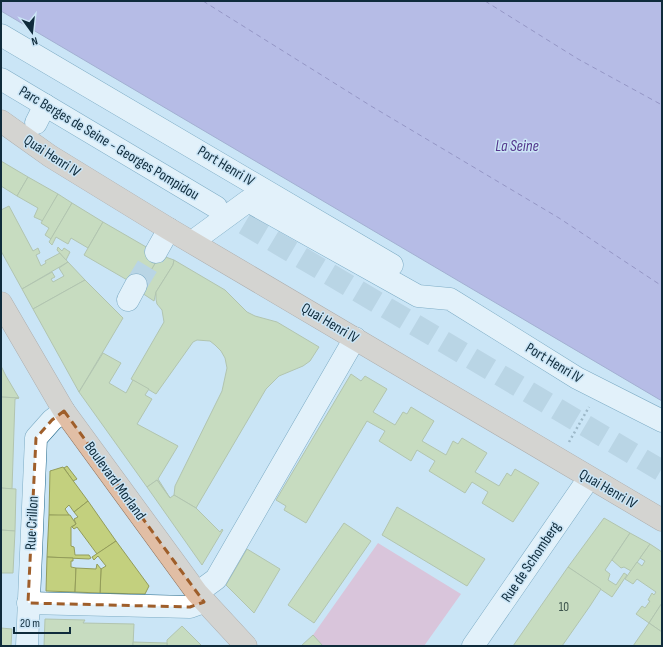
<svg xmlns="http://www.w3.org/2000/svg" width="663" height="647" viewBox="0 0 663 647" font-family="'Sofia Sans Condensed',sans-serif">
	<style>
		.green { fill: #eb9dba }
		.water { fill: #9d8ad2; stroke: #726ea5 }
		.lines { fill: none; stroke-linecap: round; stroke-linejoin: round }
		.ferry { stroke: #53358b; stroke-width: 1; stroke-dasharray: 5 4; stroke-linecap: butt }
		.building { fill: #c3d07e; stroke: #939c5a }
		.minor-tunnel { stroke: #a5c0d1; stroke-width: 22; stroke-dasharray: 22 11; stroke-linecap: butt }
		.minor-casing { stroke: #1f668a; stroke-width: 23 }
		.major-casing { stroke: #8a6e59; stroke-width: 23 }
		.path { stroke: #658091; stroke-width: 2.5; stroke-dasharray: 2 3; stroke-linecap: butt }
		.minor { stroke: #fff; stroke-width: 22 }
		.major { stroke: #e1bea5; stroke-width: 22 }
		.marked { fill: none; stroke: #9f5e2a; stroke-width: 3; stroke-dasharray: 8 5; stroke-linejoin: round }
		.labels { text-anchor: middle; dominant-baseline: central; stroke-width: 3; stroke-linejoin: round; paint-order: stroke }
		.number-label { font-size: 13px; fill: #3c544c }
		.street-label { font-size: 15px; fill: #0f2b3b; stroke: #cbe5f6 }
		.water-label { font-size: 16px; font-style: italic; fill: #53358b; stroke: #cbe5f6 }
	</style>
	<rect width="100%" height="100%" fill="#cbe5f6"/>
	<polygon class="green" points="378,543 461,594 424,646 323,646 313,635"/>
	<polygon class="water" points="1,1 662,1 662,401 1,11"/>
	<g class="lines">
		<g class="ferry">
			<polyline points="203,1 371,106 559,218 662,286"/>
			<polyline points="485,1 578,59 662,105"/>
		</g>
	</g>
	<g class="building">
		<polygon points="1,161 28,177 17,196 1,186"/>
		<polygon points="28,177 58,194 43,221 34,217 38,208 17,196"/>
		<polygon points="58,194 72,203 51,239 45,235 49,228 41,223"/>
		<polygon points="72,203 103,222 88,248 71,238 68,244 56,237 52,245 49,242"/>
		<polygon points="9,206 33,251 38,248 40,253 36,255 41,266 46,263 45,261 60,253 68,262 22,289 1,251 1,210"/>
		<polygon points="103,222 160,255 141,288 84,255"/>
		<polygon points="58,247 62,251 64,248 70,252 66,260 57,250"/>
		<polygon points="160,255 174,260 173,265 156,292 154,301 139,291"/>
		<polygon points="174,260 225,290 247,312 255,316 277,322 319,347 310,361 303,366 279,376 266,389 196,508 174,495 175,486 222,391 227,368 225,358 221,351 215,345 210,341 197,340 193,342 156,394 131,379 164,322 162,310 157,304 156,299 156,292 173,265"/>
		<polygon points="68,262 85,280 33,309 22,289 52,272 55,277 51,279 53,282 64,276 59,268"/>
		<polygon points="85,280 123,318 79,392 33,309"/>
		<polygon points="103,353 121,363 109,383 126,393 133,380 149,389 145,395 152,399 137,424 178,446 158,479 170,498 157,480 147,487 79,392"/>
		<polygon points="1,366 6,376 19,398 1,397"/>
		<polygon points="351,374 361,381 365,376 387,389 373,412 395,425 403,412 407,414 411,407 434,421 422,441 446,455 453,441 458,444 462,438 487,453 475,472 499,486 507,473 511,476 515,469 539,483 513,522 482,503 488,492 472,482 465,493 429,471 435,461 417,450 411,461 379,441 385,431 367,421 306,523 284,510 286,506 276,500"/>
		<polygon points="1,397 19,398 15,399 12,489 1,488"/>
		<polygon points="67,466 77,479 73,481 64,468"/>
		<polygon points="63,467 88,501 74,512 69,505 65,509 69,515 68,516 49,515 50,471"/>
		<polygon points="157,480 170,498 174,495 196,508 220,532 222,529 223,530 202,565 147,487"/>
		<polygon points="1,488 16,489 15,531 1,530"/>
		<polygon points="88,501 116,541 97,554 77,527 74,529 72,527 76,524 74,519 78,517 74,512"/>
		<polygon points="397,507 485,559 467,586 382,535"/>
		<polygon points="49,515 70,515 76,524 71,527 71,546 74,547 75,555 89,555 91,558 89,559 47,557"/>
		<polygon points="604,518 630,533 605,570 610,574 608,580 616,585 624,573 627,575 612,597 568,567"/>
		<polygon points="344,523 371,541 314,623 288,605"/>
		<polygon points="1,530 15,531 13,573 1,573"/>
		<polygon points="630,533 650,544 631,571 624,567 621,568 612,560"/>
		<polygon points="116,541 149,586 145,594 100,593 101,569 106,566 98,556 94,560 92,557"/>
		<polygon points="650,544 662,552 662,603 649,623 636,614 642,606 645,608 650,601 648,600 652,593 654,595 656,592 637,579 633,584 625,579 637,562 642,566 645,561 640,558"/>
		<polygon points="247,549 280,569 254,613 226,585"/>
		<polygon points="47,557 73,558 73,561 71,561 71,567 76,568 75,592 46,591"/>
		<polygon points="97,564 101,569 100,593 75,592 76,568 96,569"/>
		<polygon points="568,567 601,589 590,606 562,646 513,646"/>
		<polygon points="662,603 662,632 649,623"/>
		<polygon points="45,619 85,620 83,623 134,624 133,646 44,646"/>
		<polygon points="649,623 662,632 662,646 633,646"/>
		<polygon points="182,626 202,646 167,646 167,640"/>
		<polygon points="1,628 12,629 11,646 1,646"/>
		<polygon points="313,635 323,646 301,646"/>
		<polygon points="133,642 167,643 167,646 133,646"/>
	</g>
	<g class="lines">
		<g class="minor-tunnel">
			<polyline points="216,207 662,471"/>
			<polyline points="136,285 156,252"/>
		</g>
		<defs>
			<g id="minor">
				<polyline points="1,35 392,265"/>
				<polyline points="1,79 216,207"/>
				<polyline points="36,123 45,105"/>
				<polyline points="192,242 248,201 418,296 450,299 577,378 662,421"/>
				<polyline points="156,252 169,229"/>
				<polyline points="128,300 136,285"/>
				<polyline points="197,593 216,579 355,338"/>
				<polyline points="28,603 190,607 204,602"/>
				<polyline points="27,646 36,438 52,420 64,411"/>
				<polyline points="473,646 589,478"/>
			</g>
			<g id="major">
				<polyline points="1,121 50,156 169,229 662,520"/>
				<polyline points="1,303 64,411 197,593 246,646"/>
			</g>
		</defs>
		<use href="#minor" class="minor-casing"/>
		<use href="#major" class="major-casing"/>
		<polyline class="path" points="569,442 589,407"/>
		<use href="#minor" class="minor"/>
		<use href="#major" class="major"/>
	</g>
	<path d="M0 0H663V647H0ZM64,411l140,191 -14,5 -162,-4 8,-165 16,-18z" fill="#cbe5f6" fill-opacity=".55" fill-rule="evenodd"/>
	<path class="marked" d="M64,411l140,191 -14,5 -162,-4 8,-165 16,-18z"/>
	<g class="labels">
		<g class="number-label">
			<text x="564" y="607">10</text>
		</g>
		<g class="street-label">
			<text transform="translate(109 143) rotate(31)">Parc Berges de Seine - Georges Pompidou</text>
			<text transform="translate(52 156) rotate(33)">Quai Henri IV</text>
			<text transform="translate(226 166) rotate(31)">Port Henri IV</text>
			<text transform="translate(330 323) rotate(31)">Quai Henri IV</text>
			<text transform="translate(554 363) rotate(31)">Port Henri IV</text>
			<text transform="translate(115 481) rotate(54)">Boulevard Morland</text>
			<text transform="translate(608 489) rotate(30)">Quai Henri IV</text>
			<text transform="translate(32 523) rotate(-87)">Rue Crillon</text>
			<text transform="translate(531 562) rotate(-56)">Rue de Schomberg</text>
		</g>
		<g class="water-label">
			<text x="517" y="146">La Seine</text>
		</g>
	</g>
	<rect width="663" height="647" fill="none" stroke="#0f2b3b" stroke-width="4"/>
	<g transform="translate(32 32) rotate(165)" stroke="#cbe5f6" stroke-width="3" paint-order="stroke">
	<path d="M0-3L7 15L0 10L-7 15Z" fill="#0f2b3b"/>
	<text y="-6" font-size="11" font-weight="bold" text-anchor="middle" fill="#0f2b3b">N</text>
	</g>
	<path d="M14 627v6h56v-6" fill="none" stroke="#0f2b3b" stroke-width="2"/>
	<text x="20" y="627" font-size="12" fill="#0f2b3b" stroke="#cbe5f6" stroke-width="3" paint-order="stroke">20 m</text>
</svg>
